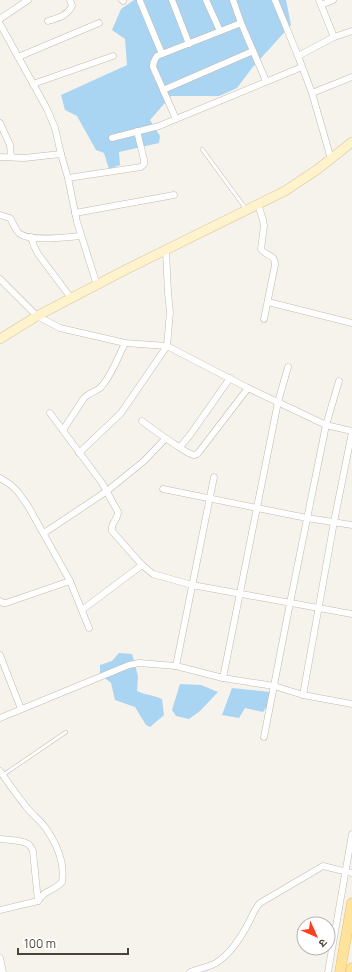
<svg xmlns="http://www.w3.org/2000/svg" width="352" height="972" viewBox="0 0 352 972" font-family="Manrope,'Noto Sans Devanagari',sans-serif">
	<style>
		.water { fill: #a9d4f2 }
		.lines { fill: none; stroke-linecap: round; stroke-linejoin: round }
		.lane-casing { stroke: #c2bbae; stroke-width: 4 }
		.street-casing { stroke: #c2bbae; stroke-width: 7 }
		.secondary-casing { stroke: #d6c79b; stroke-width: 10 }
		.primary-casing { stroke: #e6c16a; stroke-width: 11 }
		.lane { stroke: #fff; stroke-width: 3 }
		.street { stroke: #fff; stroke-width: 6 }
		.secondary { stroke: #fff3cd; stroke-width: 9 }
		.primary { stroke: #ffe39c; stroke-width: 10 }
	</style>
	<rect width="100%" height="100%" fill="#f6f3ec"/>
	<g class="water">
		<polygon points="134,0 286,0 291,25 252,68 237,88 219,96 171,96 150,120 160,136 159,143 119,152 120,165 109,169 104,153 96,150 77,116 65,110 61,95 127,65 125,39 112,30 121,9"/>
		<path d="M119,653l13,1 6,22 -1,15c8,4 17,4 25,8l2,16 -14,12 -4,-2 -11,-18 -20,-7 -4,-17 -11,-9v-9l12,-4z"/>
		<polygon points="180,684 201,685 218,692 200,711 189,719 176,716 172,710"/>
		<polygon points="232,688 270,692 267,706 263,712 245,708 239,718 222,715"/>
	</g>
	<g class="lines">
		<defs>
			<g id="lane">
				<polyline points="202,149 246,209"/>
				<polyline points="3,775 66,732"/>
			</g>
			<g id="street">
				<polyline points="122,0 123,1"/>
				<polyline points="172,0 189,44"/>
				<polyline points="206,0 220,31"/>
				<polyline points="233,0 241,23 266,81"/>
				<polyline points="275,0 298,56"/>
				<polyline points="319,0 334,37 298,56 312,93 331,159"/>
				<polyline points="140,1 162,54"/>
				<polyline points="321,5 333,0"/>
				<polyline points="0,19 28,0"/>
				<path d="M48,21c10,-3 19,-5 24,-15l-2,-6"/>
				<polyline points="0,24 47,109 55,128 61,154 68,178 77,222 97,285"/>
				<polyline points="334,37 352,31"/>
				<polyline points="18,57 99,23"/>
				<polyline points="33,84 113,56"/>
				<polyline points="163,90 253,51"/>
				<polyline points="312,93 352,77"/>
				<path d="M176,119l-23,-52c0,-5 1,-7 4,-11l84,-33"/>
				<polyline points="0,123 10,145 11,157"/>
				<polyline points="112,138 159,126 302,67"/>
				<polyline points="0,157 24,158 61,154"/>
				<polyline points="68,178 141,167 144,164 144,160 137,131"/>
				<path d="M258,204l5,16 1,6 -3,23c5,8 14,4 14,16l-11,54"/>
				<polyline points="75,213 174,195"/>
				<path d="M0,215l10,3c3,4 5,12 10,16 12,8 47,3 61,2"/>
				<polyline points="31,237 34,246 38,254 71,298"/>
				<polyline points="0,279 37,316 60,328 125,343 167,346 248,388 326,425 352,431"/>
				<polyline points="268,302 352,323"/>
				<path d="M50,413l52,70 16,29c0,8 -8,11 -6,19l30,34"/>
				<path d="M142,421c13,10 26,19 40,28 3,2 8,5 12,6 3,0 3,-1 5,-3l49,-64"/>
				<path d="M63,430l21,-32c6,-6 11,-6 16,-10 11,-11 18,-31 25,-45"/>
				<polyline points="180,447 190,435 230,378"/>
				<polyline points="79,453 121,413 167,346 170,312 168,293 166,250"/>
				<polyline points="0,478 11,485 18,492 28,506 70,581 89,628"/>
				<polyline points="163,489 307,518 352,525"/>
				<polyline points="44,533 107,491 144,461 165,439"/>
				<polyline points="0,601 3,603 6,603 70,581"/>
				<polyline points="82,610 142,565 153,574 192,585 352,614"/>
				<polyline points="0,655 21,709"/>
				<polyline points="176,666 214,477"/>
				<polyline points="223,678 278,402 288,367"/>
				<polyline points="303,695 334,522 352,432"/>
				<polyline points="0,718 129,665 139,663 176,666 223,678 274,686 303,695 352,704"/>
				<polyline points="264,737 290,603 326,425 339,381"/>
				<path d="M0,771c9,13 18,26 28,38 6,7 14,13 19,21 10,15 18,34 15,52 -9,10 -17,7 -24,19"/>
				<path d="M0,839c7,1 26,1 30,7 1,1 3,5 3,6l5,49 -38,9"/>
				<polyline points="0,958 3,972"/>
				<path d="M190,972c9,-3 18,-5 26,-9 13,-8 25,-26 32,-39 4,-7 6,-15 12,-21l63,-37 29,7"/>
				<polyline points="328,972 352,834"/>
			</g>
			<polyline id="secondary" points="0,339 37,316 125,270 285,191 318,169 352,142"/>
			<g id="primary">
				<polyline points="340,972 352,903"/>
				<polyline points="351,972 352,968"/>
			</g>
		</defs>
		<use href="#lane" class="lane-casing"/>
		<use href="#street" class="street-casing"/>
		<use href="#secondary" class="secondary-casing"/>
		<use href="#primary" class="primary-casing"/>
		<use href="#lane" class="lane"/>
		<use href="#street" class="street"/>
		<use href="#secondary" class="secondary"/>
		<use href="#primary" class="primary"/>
	</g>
	<g transform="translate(316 936) rotate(135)"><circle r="19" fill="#ffffff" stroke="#b7b4b0"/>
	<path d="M0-3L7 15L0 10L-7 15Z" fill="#fc3f1d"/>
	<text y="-6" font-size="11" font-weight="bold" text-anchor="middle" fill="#4b4439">उ</text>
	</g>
	<path d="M18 948v6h110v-6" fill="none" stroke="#4b4439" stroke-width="2"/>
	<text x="24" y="948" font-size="12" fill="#4b4439" stroke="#ffffff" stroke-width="3" paint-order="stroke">100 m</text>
</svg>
